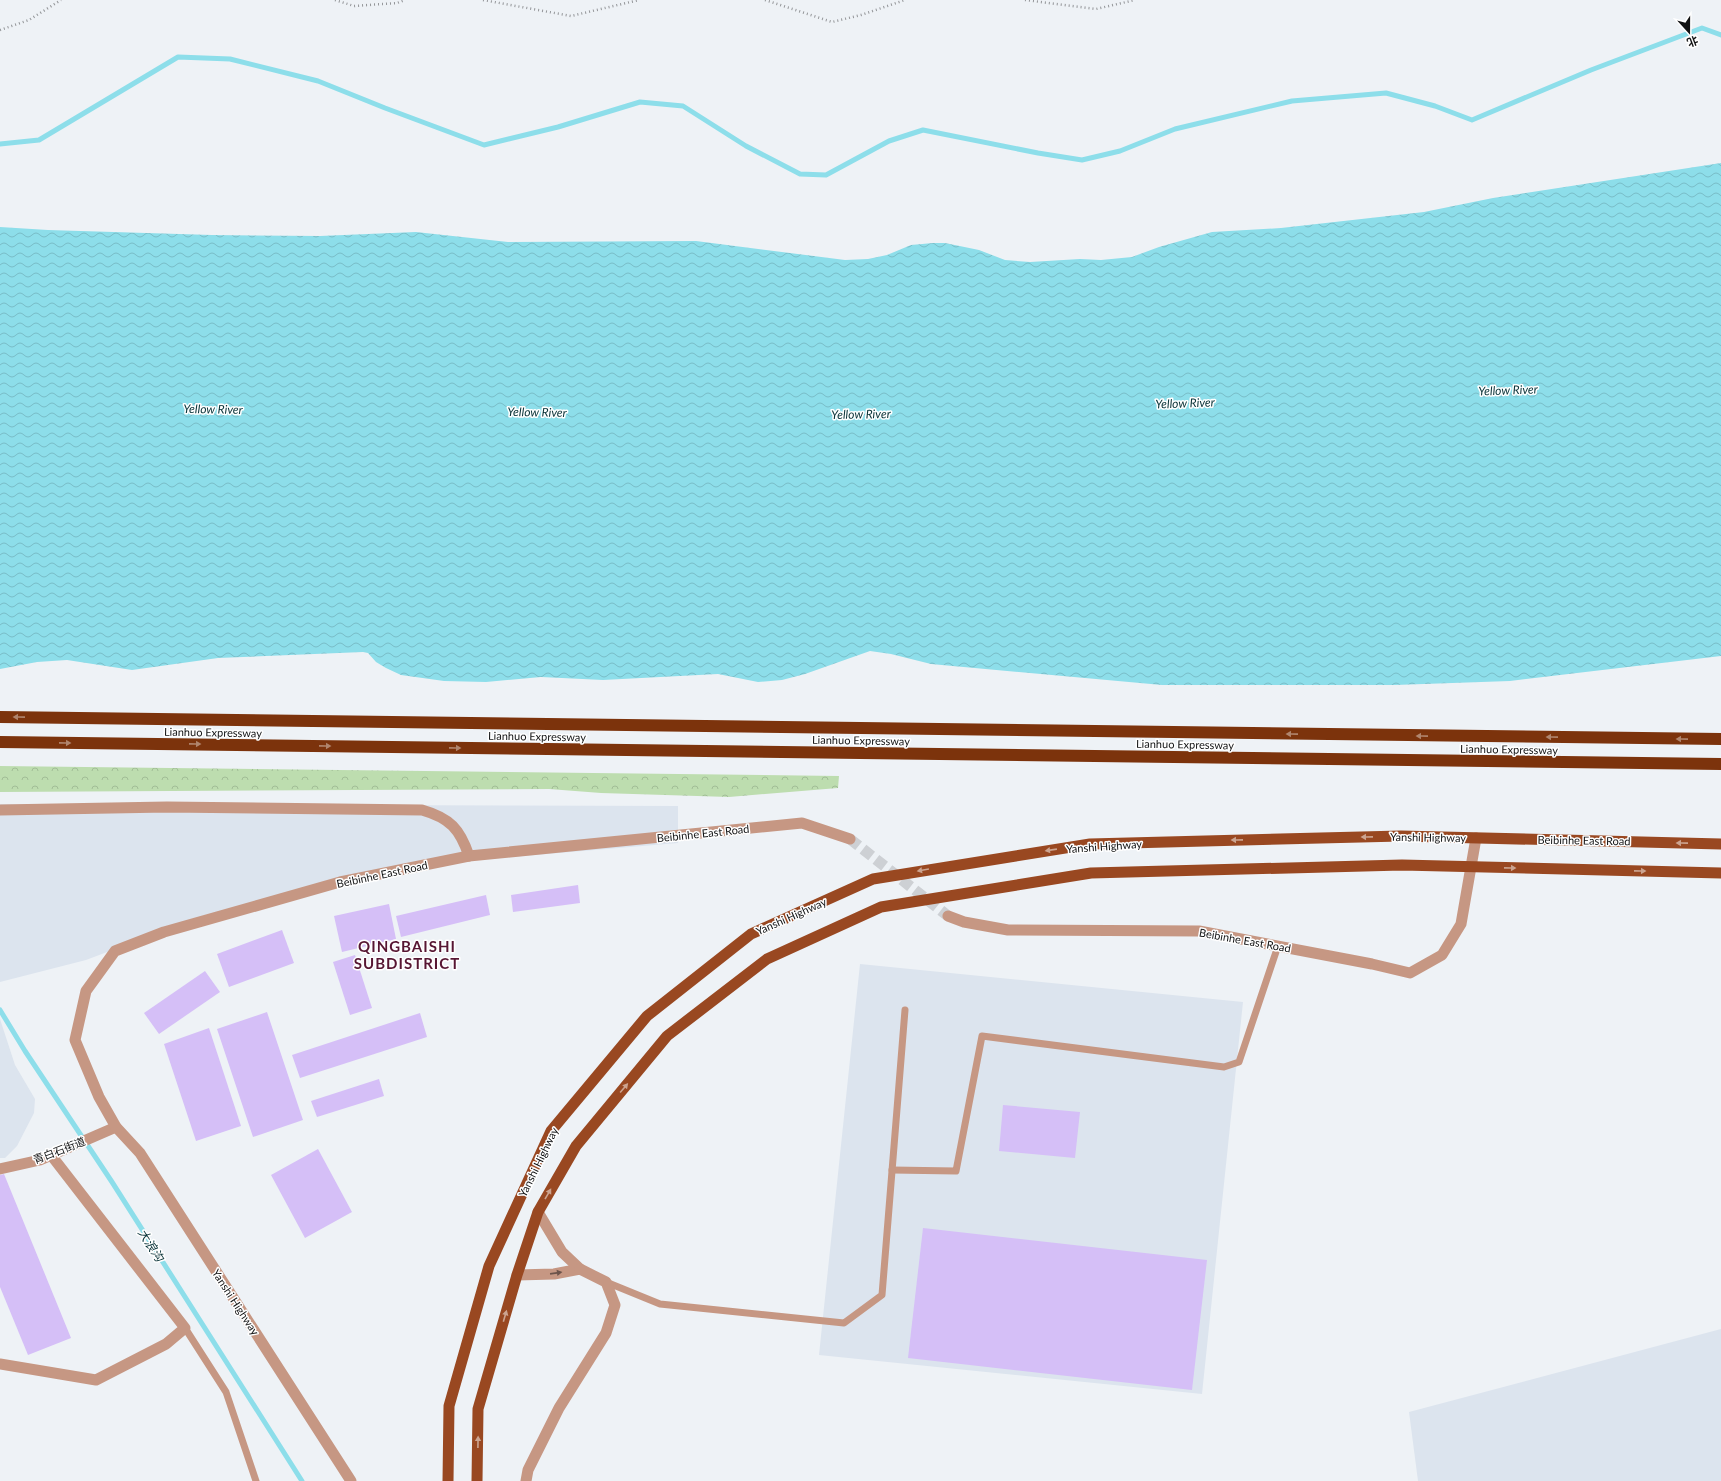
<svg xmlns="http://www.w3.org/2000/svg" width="1721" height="1481" viewBox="0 0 1721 1481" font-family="Lato,'Noto Sans SC',sans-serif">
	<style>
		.built { fill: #dce4ee }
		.forest { fill: url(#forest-crowns) }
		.water { fill: url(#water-waves) }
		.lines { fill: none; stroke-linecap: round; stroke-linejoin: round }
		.stream { stroke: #8ddeea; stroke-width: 5 }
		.building { fill: #d5bff7 }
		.tertiary-tunnel { stroke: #cdd0d4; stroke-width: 11; stroke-dasharray: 11 5.5; stroke-linecap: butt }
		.path { stroke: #939598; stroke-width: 2.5; stroke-dasharray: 1 3; stroke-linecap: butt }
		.service { stroke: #c69783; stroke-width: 7 }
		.minor { stroke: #c69783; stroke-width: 11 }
		.tertiary { stroke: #c69783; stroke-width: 11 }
		.primary { stroke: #994821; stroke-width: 11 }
		.motorway { stroke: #7c330c; stroke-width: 12 }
		.oneway { fill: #b0856d }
		.oneway2 { fill: #cca490 }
		.oneway3 { fill: #6c544b }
		.labels { text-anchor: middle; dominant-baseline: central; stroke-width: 3; stroke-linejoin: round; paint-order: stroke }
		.street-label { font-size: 11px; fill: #111213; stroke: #fff }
		.water-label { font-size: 12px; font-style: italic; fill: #083237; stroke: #fff }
		.district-label { font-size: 15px; font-weight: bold; letter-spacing: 1px; fill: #571633; stroke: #fff }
	</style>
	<defs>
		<pattern id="forest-crowns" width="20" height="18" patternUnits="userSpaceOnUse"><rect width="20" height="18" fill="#bdddaf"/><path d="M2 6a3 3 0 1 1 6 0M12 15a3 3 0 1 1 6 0" fill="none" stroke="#a1bd96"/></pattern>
		<pattern id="water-waves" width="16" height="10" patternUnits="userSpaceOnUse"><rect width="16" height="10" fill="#8ddeea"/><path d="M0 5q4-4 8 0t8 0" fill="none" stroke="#79bdc8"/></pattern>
	</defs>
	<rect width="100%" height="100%" fill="#eef2f6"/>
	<g class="built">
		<polygon points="0,804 678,806 678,843 426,864 205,915 86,960 0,982"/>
		<polygon points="860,964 1243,1002 1202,1394 819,1355"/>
		<polygon points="0,1019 15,1065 35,1099 34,1113 17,1146 5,1158 0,1158"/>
		<polygon points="1721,1329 1721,1481 1418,1481 1409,1412"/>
	</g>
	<polygon class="forest" points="0,766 839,776 838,788 729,797 601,793 549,789 0,792"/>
	<polygon class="water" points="1721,163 1721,656 1510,681 1395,685 1162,685 931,664 891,654 870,651 805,674 782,680 758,682 718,674 603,680 541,677 486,682 444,681 401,675 386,668 376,662 368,653 363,652 218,658 132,670 67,660 37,662 0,669 0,227 48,230 212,235 320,236 416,232 508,242 696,241 845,260 868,259 887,255 911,245 933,243 945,243 979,250 1005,260 1030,262 1080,259 1101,260 1132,257 1159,247 1212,232 1281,228 1424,212 1493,198"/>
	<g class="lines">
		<g class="stream">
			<polyline points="0,144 39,140 178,57 230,59 318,81 385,108 484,145 558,127 640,102 683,106 746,146 800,174 826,175 889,141 923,130 1038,153 1082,160 1120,151 1175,129 1292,101 1386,93 1435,106 1472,120 1591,70 1702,28 1721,35"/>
			<polyline points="0,1010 25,1051 112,1182 302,1481"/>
		</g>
	</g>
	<g class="building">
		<polygon points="578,885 580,903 513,912 511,895"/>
		<polygon points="486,895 490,915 401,937 396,916"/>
		<polygon points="389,904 396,939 342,952 334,916"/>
		<polygon points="282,930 294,963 229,987 217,954"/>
		<polygon points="355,955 372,1008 350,1015 333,962"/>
		<polygon points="205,971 220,992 159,1034 144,1013"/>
		<polygon points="267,1012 303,1120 253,1137 217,1029"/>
		<polygon points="420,1013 427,1037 300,1078 292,1055"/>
		<polygon points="209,1028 241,1126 196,1141 164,1044"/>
		<polygon points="379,1079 384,1096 317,1117 311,1101"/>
		<polygon points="1003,1105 1080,1112 1075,1158 999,1151"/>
		<polygon points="318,1149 352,1212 305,1238 271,1175"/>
		<polygon points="4,1174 71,1338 28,1355 0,1287 0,1175"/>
		<polygon points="923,1228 1207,1260 1192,1390 908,1358"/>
	</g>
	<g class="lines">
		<polyline class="tertiary-tunnel" points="850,839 948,916"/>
		<g class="path">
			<polyline points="335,0 354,6 397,3 405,0"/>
			<polyline points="483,0 571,16 639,0"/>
			<polyline points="765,0 832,22 861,15 905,0"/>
			<polyline points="1025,0 1096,9 1135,0"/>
			<polyline points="0,30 29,20 61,0"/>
		</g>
		<g class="service">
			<polyline points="892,1170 956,1171 982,1036 1224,1067 1239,1062 1278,946"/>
			<polyline points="606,1282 660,1304 844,1323 882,1295 905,1010"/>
			<polyline points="185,1328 226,1392 256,1481"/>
		</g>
		<g class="minor">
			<path d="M0,810l167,-3 255,3c28,8 38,19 47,46"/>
			<polyline points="0,1364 96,1380 166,1344 185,1328 51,1155"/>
		</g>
		<g class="tertiary">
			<polyline points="948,916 964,922 1008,930 1199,931 1372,964 1410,973 1442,955 1461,924 1476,838"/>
			<polyline points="0,1169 40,1160 116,1127"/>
			<polyline points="517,1275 554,1274 580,1269 562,1252 538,1212"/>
			<polyline points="351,1481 140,1153 116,1127 99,1097 75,1040 86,991 115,951 164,932 340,882 469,856 802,823 850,839"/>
			<polyline points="526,1481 528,1470 559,1408 606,1333 615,1305 606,1282 580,1269"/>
		</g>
		<g class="primary">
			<polyline points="448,1481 449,1406 489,1266 551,1131 647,1016 751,934 873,879 1090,844 1401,836 1721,844"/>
			<polyline points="477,1481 478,1409 517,1275 538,1212 576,1146 667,1036 767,959 881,907 1091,873 1402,865 1721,873"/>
		</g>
		<g class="motorway">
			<polyline points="0,717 1721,739"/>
			<polyline points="0,742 1721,764"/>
		</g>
	</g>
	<defs><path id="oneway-solid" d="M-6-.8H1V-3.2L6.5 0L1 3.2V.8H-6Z"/></defs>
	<g class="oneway">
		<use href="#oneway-solid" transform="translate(19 717) rotate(-179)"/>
		<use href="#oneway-solid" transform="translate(1292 734) rotate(-179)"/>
		<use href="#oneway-solid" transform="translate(1422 736) rotate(-179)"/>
		<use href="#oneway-solid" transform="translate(1552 737) rotate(-179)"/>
		<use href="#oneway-solid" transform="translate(1682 739) rotate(-179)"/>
		<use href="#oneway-solid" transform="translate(65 743) rotate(1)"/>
		<use href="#oneway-solid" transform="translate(195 744) rotate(1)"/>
		<use href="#oneway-solid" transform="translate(325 746) rotate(1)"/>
		<use href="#oneway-solid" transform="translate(455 748) rotate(1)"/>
	</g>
	<g class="oneway2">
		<use href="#oneway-solid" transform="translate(1367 837) rotate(179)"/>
		<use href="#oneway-solid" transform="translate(1237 840) rotate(179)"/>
		<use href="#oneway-solid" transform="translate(1682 843) rotate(-179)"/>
		<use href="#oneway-solid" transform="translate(1051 850) rotate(172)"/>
		<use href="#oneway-solid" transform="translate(1510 868) rotate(1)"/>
		<use href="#oneway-solid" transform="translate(923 870) rotate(170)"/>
		<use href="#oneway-solid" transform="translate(1640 871) rotate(1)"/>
		<use href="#oneway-solid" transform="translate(624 1088) rotate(-50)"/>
		<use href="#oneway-solid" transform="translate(548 1194) rotate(-60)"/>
		<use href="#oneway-solid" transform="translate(505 1316) rotate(-74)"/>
		<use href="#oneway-solid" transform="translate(478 1442) rotate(-89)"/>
	</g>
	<use class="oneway3" href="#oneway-solid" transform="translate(556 1273) rotate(-8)"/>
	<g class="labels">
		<g class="street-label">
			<text transform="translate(213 732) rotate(1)">Lianhuo Expressway</text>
			<text transform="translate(537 736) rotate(1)">Lianhuo Expressway</text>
			<text transform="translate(861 740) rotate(1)">Lianhuo Expressway</text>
			<text transform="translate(1185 744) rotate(1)">Lianhuo Expressway</text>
			<text transform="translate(1509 749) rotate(1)">Lianhuo Expressway</text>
			<text transform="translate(703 833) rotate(-6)">Beibinhe East Road</text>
			<text transform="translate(1428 837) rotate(1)">Yanshi Highway</text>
			<text transform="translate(1584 840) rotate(1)">Beibinhe East Road</text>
			<text transform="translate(1104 846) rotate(-4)">Yanshi Highway</text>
			<text transform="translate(382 874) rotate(-12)">Beibinhe East Road</text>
			<text transform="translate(791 916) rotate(-24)">Yanshi Highway</text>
			<text transform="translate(1245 940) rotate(10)">Beibinhe East Road</text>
			<text transform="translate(59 1150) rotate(-21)">青白石街道</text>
			<text transform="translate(538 1162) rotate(-64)">Yanshi Highway</text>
			<text transform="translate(236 1302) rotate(57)">Yanshi Highway</text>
		</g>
		<g class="water-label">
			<text transform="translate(1508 390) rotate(-2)">Yellow River</text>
			<text transform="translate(1185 403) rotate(-2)">Yellow River</text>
			<text transform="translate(213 409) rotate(1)">Yellow River</text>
			<text transform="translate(537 412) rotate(1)">Yellow River</text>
			<text transform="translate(861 414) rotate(-1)">Yellow River</text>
			<text transform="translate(151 1245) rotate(57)">大浪沟</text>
		</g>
		<g class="district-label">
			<text x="407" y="946">QINGBAISHI<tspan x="407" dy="17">SUBDISTRICT</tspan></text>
		</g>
	</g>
	<g transform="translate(1689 32) rotate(159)" stroke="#ffffff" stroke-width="3" paint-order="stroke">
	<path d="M0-3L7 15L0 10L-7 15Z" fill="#111213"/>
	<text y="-6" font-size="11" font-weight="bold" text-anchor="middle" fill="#111213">北</text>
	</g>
</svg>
